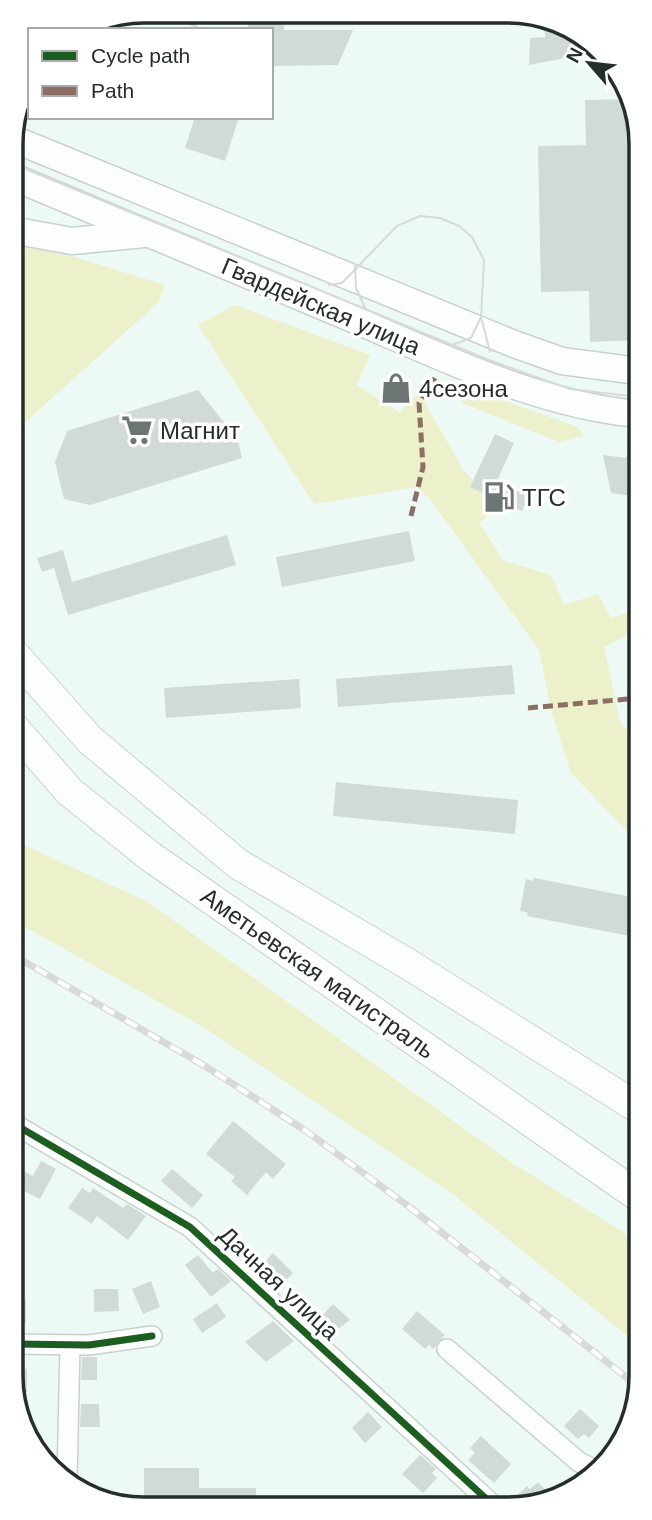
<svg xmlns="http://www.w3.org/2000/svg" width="652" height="1520" viewBox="0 0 652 1520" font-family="Helvetica,sans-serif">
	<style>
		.green { fill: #ecf1cb }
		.building { fill: #d2dad5 }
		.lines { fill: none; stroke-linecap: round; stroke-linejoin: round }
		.street-casing { stroke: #c8d1ce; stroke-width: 22 }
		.secondary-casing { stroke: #c8d1ce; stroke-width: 29 }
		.primary-casing { stroke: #c8d1ce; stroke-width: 32 }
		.street { stroke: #fcfefe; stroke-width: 19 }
		.secondary { stroke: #fcfefe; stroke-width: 26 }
		.primary { stroke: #fcfefe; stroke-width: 30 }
		.tram { stroke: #d7dad9; stroke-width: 2 }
		.rail-casing { stroke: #d7dad9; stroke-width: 7 }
		.rail { stroke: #fff; stroke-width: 4.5; stroke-dasharray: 13; stroke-linecap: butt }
		.quiet { stroke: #8d6e63; stroke-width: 5; stroke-dasharray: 10 5; stroke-linecap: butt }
		.cycleway-casing { stroke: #fff; stroke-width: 11 }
		.cycleway { stroke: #1b5e20; stroke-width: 7 }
		.labels { text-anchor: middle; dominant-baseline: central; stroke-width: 7; stroke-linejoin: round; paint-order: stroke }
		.street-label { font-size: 24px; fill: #262e2b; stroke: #fff }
		.poi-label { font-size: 24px; fill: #262e2b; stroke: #fff; text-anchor: start }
		.rim { fill: none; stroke: #262e2b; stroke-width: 3.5 }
	</style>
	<rect width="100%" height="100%" fill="#edf9f5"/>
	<g class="green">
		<polygon points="11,244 75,257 165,285 159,302 12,434"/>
		<polygon points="235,305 370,355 357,385 400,413 419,392 462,468 497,508 479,523 504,561 551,575 564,605 598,594 611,618 632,612 639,621 639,629 604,647 620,722 639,745 639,843 571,773 552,714 539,650 430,499 416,487 314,504 198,325"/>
		<polygon points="449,381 578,427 584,436 559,442 462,403"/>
		<polygon points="13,840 148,902 512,1163 641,1243 641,1347 454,1195 205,1028 13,920"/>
	</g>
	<g class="building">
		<polygon points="157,11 197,11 197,28"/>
		<polygon points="248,11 284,11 284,30 353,30 338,65 271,66 271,30 248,30"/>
		<polygon points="545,19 576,35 576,56 529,65 530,38 545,37"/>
		<polygon points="631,99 637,110 638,340 590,342 589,291 541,292 538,146 586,145 585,100"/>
		<polygon points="195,117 239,117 225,161 185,148"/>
		<polygon points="392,378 411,387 403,404 384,394"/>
		<polygon points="198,390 237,438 242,458 90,505 64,499 55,462 67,431"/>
		<polygon points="495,434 514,443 497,481 529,496 522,511 470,487"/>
		<polygon points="627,454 638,456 638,497 611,493 603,455 626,458"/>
		<polygon points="409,531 415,561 282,587 276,557"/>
		<polygon points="227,535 236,565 68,615 54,568 42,572 37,558 63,550 72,582"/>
		<polygon points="512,665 515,694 338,707 336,679"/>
		<polygon points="299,679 301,708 166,718 164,688"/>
		<polygon points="336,782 518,800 515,834 333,816"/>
		<polygon points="534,878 637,898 640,938 527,916 528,913 520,911 526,879 533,881"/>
		<polygon points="233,1121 286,1164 273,1179 266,1172 247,1195 231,1181 235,1177 206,1154"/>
		<polygon points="41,1161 56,1169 40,1199 14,1186 14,1165 33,1176"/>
		<polygon points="172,1169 203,1195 192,1208 161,1181"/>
		<polygon points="82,1188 90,1193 93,1188 123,1208 127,1204 146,1216 128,1240 97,1216 92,1224 68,1208"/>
		<polygon points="273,1253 293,1273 277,1289 257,1270"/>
		<polygon points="198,1255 213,1273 218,1269 231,1281 211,1297 185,1265"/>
		<polygon points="151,1281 160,1307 143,1314 132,1289"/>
		<polygon points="94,1289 118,1289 119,1311 94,1312"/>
		<rect x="15" y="1300" width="11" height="23"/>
		<polygon points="217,1303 226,1317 202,1333 193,1319"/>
		<polygon points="333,1304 350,1320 328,1336 315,1323"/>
		<polygon points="417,1311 445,1335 433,1349 429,1345 425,1349 402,1329"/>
		<polygon points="273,1321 294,1341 266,1362 245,1342"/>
		<polygon points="82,1357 97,1357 97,1380 81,1380"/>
		<rect x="15" y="1369" width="12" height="23"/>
		<polygon points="81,1404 99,1404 100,1427 80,1427"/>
		<polygon points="580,1409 599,1426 589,1438 584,1434 578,1439 564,1426"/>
		<polygon points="368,1412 382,1427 365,1443 352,1428"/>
		<polygon points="481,1436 511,1464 494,1483 468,1460 475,1453 470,1448"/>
		<polygon points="420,1455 436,1469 432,1473 437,1478 423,1493 402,1474"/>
		<polygon points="144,1468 199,1468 199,1488 256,1488 256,1506 197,1507 197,1501 144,1501"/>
		<polygon points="538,1482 553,1498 542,1505 525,1505 516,1496 527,1486 530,1489"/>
	</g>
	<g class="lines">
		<defs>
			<g id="street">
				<polyline points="14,1124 190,1227 493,1505"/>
				<polyline points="15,1344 89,1345 152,1336"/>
				<polyline points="447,1349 579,1462 597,1471"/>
				<polyline points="67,1480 70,1345"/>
			</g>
			<g id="secondary">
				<polyline points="11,138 514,344 562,361 638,371"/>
				<path d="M11,176c114,47 228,95 342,143 91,39 186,86 285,95"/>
				<polyline points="11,230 72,241 144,234"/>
			</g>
			<g id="primary">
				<polyline points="12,652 90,740 238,864 408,964 640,1109"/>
				<polyline points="13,727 70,792 151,857 641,1198"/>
			</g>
		</defs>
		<use href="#street" class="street-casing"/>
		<use href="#secondary" class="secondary-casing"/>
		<use href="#primary" class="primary-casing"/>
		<use href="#street" class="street"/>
		<use href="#secondary" class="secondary"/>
		<use href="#primary" class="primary"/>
		<g class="tram">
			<polyline points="11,163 489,360 570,389 638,397"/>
			<polyline points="355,266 356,288 366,310"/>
			<polyline points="329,285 342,283 397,226 420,216 440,218 459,226 472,237 484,260 481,317 490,352"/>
			<polyline points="452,345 471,338 481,317"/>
		</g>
		<defs>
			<polyline id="rail" points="13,955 205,1066 306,1131 408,1206 640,1388"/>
		</defs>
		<use href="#rail" class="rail-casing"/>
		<use href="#rail" class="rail"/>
		<g class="quiet">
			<polyline points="411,516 423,467 419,403 435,378"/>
			<polyline points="528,708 639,698"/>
		</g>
		<defs>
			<g id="cycleway">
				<polyline points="14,1124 190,1227 493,1505"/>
				<polyline points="15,1344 89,1345 152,1336"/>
			</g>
		</defs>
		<use href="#cycleway" class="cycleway-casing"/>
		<use href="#cycleway" class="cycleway"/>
	</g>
	<defs>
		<symbol id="shop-bare" viewBox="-9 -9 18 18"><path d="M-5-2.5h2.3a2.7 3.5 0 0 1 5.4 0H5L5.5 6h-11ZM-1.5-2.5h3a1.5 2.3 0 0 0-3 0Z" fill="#6c7572" stroke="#fff" stroke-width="2.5" paint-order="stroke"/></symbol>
		<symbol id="supermarket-bare" viewBox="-9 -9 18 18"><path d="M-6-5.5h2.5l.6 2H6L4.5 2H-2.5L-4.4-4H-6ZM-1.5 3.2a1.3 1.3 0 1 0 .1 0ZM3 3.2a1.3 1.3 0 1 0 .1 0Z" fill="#6c7572" stroke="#fff" stroke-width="2.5" paint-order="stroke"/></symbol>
		<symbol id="fuel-bare" viewBox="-9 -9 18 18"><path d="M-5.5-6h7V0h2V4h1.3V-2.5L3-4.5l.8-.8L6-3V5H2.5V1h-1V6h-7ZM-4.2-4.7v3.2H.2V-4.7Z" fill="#6c7572" stroke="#fff" stroke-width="2.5" paint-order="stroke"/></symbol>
	</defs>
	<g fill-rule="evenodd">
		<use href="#shop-bare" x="374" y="366" width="44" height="44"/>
		<use href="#supermarket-bare" x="115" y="408" width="44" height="44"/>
		<use href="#fuel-bare" x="477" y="475" width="44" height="44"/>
	</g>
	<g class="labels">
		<g class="street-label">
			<text transform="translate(321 306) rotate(23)">Гвардейская улица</text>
			<text transform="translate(318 973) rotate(35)">Аметьевская магистраль</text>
			<text transform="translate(279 1283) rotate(43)">Дачная улица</text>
		</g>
		<g class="poi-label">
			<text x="419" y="388">4сезона</text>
			<text x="160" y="430">Магнит</text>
			<text x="522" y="497">ТГС</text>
		</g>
	</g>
	<path d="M0 0H652V1520H0ZM144 23H508A121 121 0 0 1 629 144V1376A121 121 0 0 1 508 1497H144A121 121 0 0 1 23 1376V144A121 121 0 0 1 144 23Z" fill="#fff" fill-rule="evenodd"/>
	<path class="rim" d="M144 23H508A121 121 0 0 1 629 144V1376A121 121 0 0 1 508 1497H144A121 121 0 0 1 23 1376V144A121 121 0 0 1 144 23Z"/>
	<rect x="28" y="28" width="245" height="91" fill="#ffffff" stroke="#a8abaa" stroke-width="2"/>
	<rect x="42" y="51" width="35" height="10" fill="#1b5e20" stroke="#a8abaa" stroke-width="2"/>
	<text x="91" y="63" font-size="21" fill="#262e2b">Cycle path</text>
	<rect x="42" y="86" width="35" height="10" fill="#8d6e63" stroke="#a8abaa" stroke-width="2"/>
	<text x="91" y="98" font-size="21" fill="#262e2b">Path</text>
	<g transform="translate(589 63) rotate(298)" stroke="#ffffff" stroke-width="5" paint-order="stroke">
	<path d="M0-5L12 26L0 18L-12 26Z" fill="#262e2b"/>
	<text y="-10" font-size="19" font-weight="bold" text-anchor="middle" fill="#262e2b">N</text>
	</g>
</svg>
